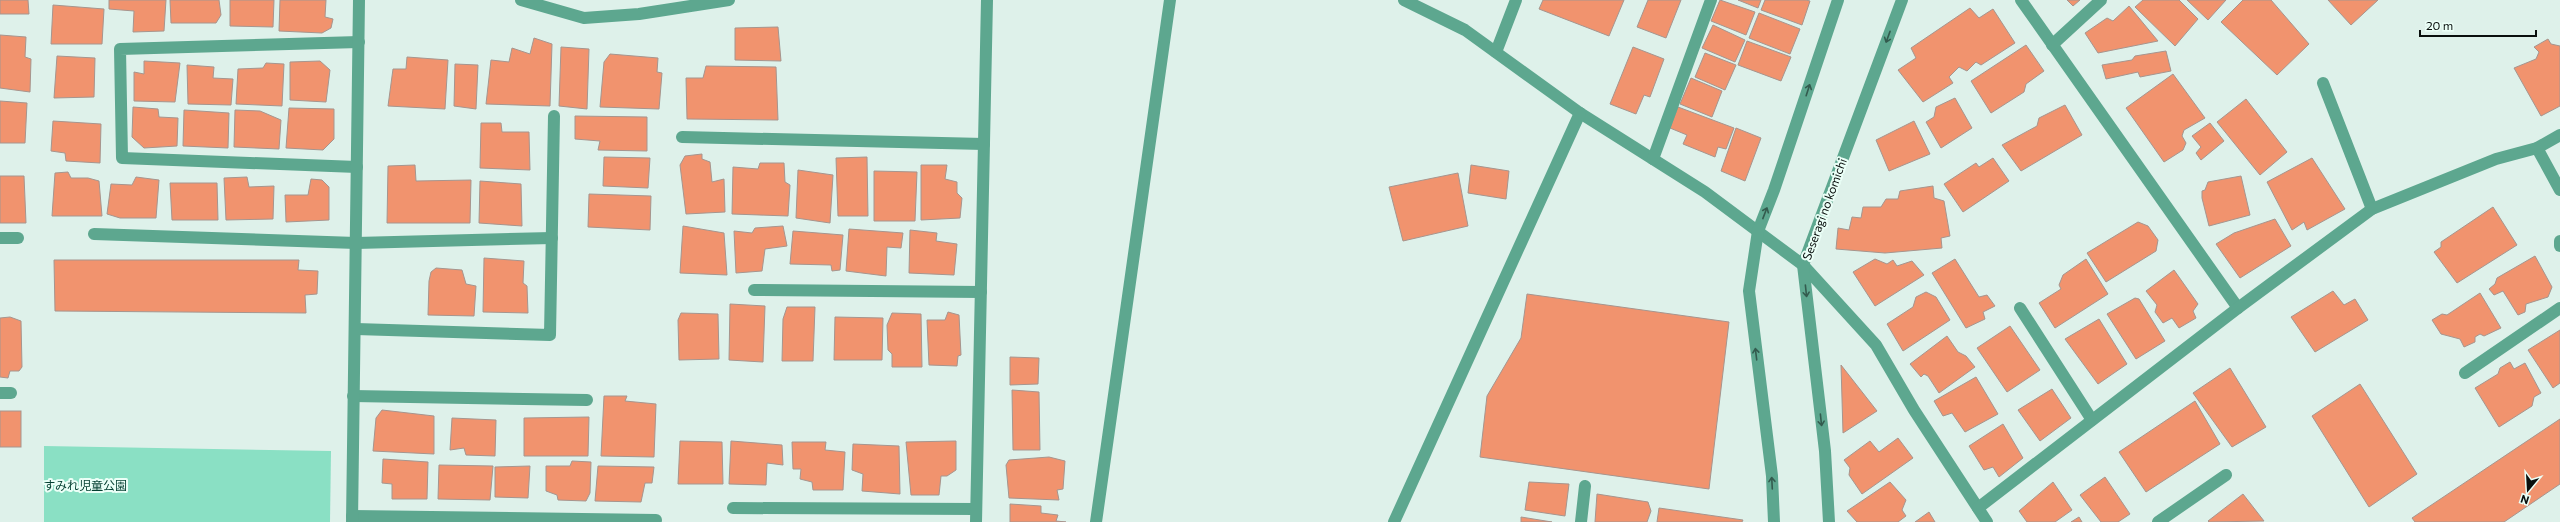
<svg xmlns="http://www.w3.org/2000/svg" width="2560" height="522" viewBox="0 0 2560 522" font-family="Commissioner,'Noto Sans JP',sans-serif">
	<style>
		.green { fill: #8ae0c4 }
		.building { fill: #f1936e; stroke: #a6958e }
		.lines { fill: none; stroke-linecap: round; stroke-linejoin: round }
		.minor { stroke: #5da78f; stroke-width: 12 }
		.oneway { stroke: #335b4e }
		.labels { text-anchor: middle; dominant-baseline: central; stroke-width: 4; stroke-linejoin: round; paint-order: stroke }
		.street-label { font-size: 12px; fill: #090f0d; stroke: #ebfff7 }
		.park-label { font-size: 12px; fill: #033f30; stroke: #ebfff7 }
	</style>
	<rect width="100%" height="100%" fill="#def1ea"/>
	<polygon class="green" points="44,446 331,451 330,522 44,522"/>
	<g class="building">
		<polygon points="0,0 28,0 29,14 0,14"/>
		<polygon points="109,0 166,0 164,31 133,32 134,11 109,9"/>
		<polygon points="170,0 219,0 221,15 216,23 171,23"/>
		<polygon points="230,0 274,0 273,27 230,26"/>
		<polygon points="280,0 326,0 325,17 333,19 331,28 322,33 279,31"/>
		<polygon points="1543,0 1624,0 1609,36 1539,9"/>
		<polygon points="1648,0 1681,0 1666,38 1637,27"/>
		<polygon points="1720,0 1755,12 1746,35 1711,21"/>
		<polygon points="1738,0 1761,0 1758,8"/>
		<polygon points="1765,0 1806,0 1810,1 1802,25 1761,10"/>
		<polygon points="2067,0 2080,0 2073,6"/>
		<polygon points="2143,0 2179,0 2198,19 2175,46 2135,7"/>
		<polygon points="2187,0 2226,0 2208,20"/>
		<polygon points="2243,0 2271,0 2309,44 2277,75 2221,22"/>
		<polygon points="2328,0 2378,0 2351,25"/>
		<polygon points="53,5 104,9 102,44 51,44"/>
		<polygon points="2129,6 2158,41 2098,53 2085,33 2107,18 2113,21"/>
		<polygon points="1970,8 1979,18 1993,9 2015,43 1981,65 1976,62 1967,71 1959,67 1949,77 1953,83 1923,102 1898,70 1916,58 1911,48"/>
		<polygon points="1759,13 1800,29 1790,54 1749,38"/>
		<polygon points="1713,25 1745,40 1735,62 1702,48"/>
		<polygon points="778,27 781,61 735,60 735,28"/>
		<polygon points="0,35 26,37 25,57 31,59 30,92 0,88"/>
		<polygon points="534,38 552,44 550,106 486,104 491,60 509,62 512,48 530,54"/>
		<polygon points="2548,39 2551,44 2560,46 2560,106 2541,116 2514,68 2536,59 2539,52 2534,47"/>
		<polygon points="1747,41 1791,57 1781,81 1738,65"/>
		<polygon points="2026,45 2044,71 2026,84 2024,92 1991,113 1971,81"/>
		<polygon points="561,47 589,49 587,109 559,106"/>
		<polygon points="1633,47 1664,59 1650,97 1644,95 1636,114 1610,104"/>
		<polygon points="2166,51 2171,71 2140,77 2138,72 2106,79 2102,65 2132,60 2135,56"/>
		<polygon points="1705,53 1736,65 1725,90 1695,77"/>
		<polygon points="610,54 658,58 657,72 662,73 659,109 600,107 604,62"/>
		<polygon points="57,56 95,58 94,97 54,98"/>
		<polygon points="407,57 448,60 445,109 388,106 393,69 406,69"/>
		<polygon points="144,61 180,63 175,102 134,101 134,72 144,74"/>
		<polygon points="320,61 330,70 326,102 290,100 290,62"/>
		<polygon points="266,63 284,64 282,106 236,104 238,69 263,68"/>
		<polygon points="455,64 478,65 476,109 454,106"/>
		<polygon points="187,65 214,67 213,78 233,79 231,105 188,104"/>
		<polygon points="706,66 776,67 778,120 687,119 686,78 703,78"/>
		<polygon points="2173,74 2205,118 2184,130 2182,136 2186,143 2183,150 2164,162 2126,108"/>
		<polygon points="1691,78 1722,91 1712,117 1680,104"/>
		<polygon points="1955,98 1972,128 1941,148 1926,122 1934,117 1936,107"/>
		<polygon points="2246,99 2287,152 2260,175 2217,122"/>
		<polygon points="0,101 27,103 25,143 0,143"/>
		<polygon points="2065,105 2082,135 2021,171 2002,145 2037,126 2039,118"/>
		<polygon points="133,107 158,109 159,117 178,118 177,146 144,148 132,137"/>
		<polygon points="1678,107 1734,128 1726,149 1718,147 1715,157 1683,144 1687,135 1670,128"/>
		<polygon points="289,108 334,109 334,139 323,150 286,148"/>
		<polygon points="184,110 229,113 228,148 183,146"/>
		<polygon points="235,110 260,111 281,120 279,149 234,147"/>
		<polygon points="575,116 647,117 647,151 598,150 600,141 575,139"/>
		<polygon points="53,121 101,124 100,163 66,161 65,153 51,151"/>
		<polygon points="1914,121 1930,154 1889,171 1876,140"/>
		<polygon points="481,123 501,123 502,132 529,132 530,170 480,168"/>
		<polygon points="2210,123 2224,141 2201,160 2196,153 2201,147 2192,136"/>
		<polygon points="1736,128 1761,138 1745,181 1721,171"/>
		<polygon points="702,154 702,159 710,162 712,182 724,179 725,212 686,214 680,165 685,156"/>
		<polygon points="604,157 650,158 648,188 603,186"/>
		<polygon points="867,157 868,216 838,216 836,158"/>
		<polygon points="1993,158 2009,181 1963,212 1944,184 1976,163 1979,167"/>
		<polygon points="2312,158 2345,209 2307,230 2304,222 2292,230 2267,182"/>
		<polygon points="760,163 784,163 785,182 790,185 788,216 732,214 733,167 758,169"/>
		<polygon points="415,165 416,181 471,180 470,223 387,223 388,166"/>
		<polygon points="921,165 947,165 945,179 957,182 957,193 962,198 960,218 921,220"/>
		<polygon points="1471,165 1509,171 1506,199 1468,193"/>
		<polygon points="798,170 833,175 830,223 796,218"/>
		<polygon points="874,171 917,172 915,221 874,221"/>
		<polygon points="68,172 71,178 88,178 99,181 102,216 52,216 55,173"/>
		<polygon points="1458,173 1468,226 1403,241 1389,187"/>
		<polygon points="0,176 24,176 26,223 0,223"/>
		<polygon points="2241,176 2250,215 2209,226 2202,198 2202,191 2205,190 2208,182"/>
		<polygon points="136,177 159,180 156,218 120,218 107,214 111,184 132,185"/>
		<polygon points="247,177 249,187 274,186 273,219 226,220 224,178"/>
		<polygon points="311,179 322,180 329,187 329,220 286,222 285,195 308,195"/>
		<polygon points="480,181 521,184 522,226 479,223"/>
		<polygon points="170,183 217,183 218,220 172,220"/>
		<polygon points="1933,186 1934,198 1944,201 1950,236 1941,238 1942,248 1885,253 1836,249 1838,228 1849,230 1852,217 1861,218 1863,207 1881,207 1886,199 1898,199 1900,191"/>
		<polygon points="589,194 651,196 650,230 588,227"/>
		<polygon points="2493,207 2517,245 2457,283 2434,252 2441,247 2441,242"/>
		<polygon points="2275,219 2291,246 2240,278 2216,244 2234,233"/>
		<polygon points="2138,222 2148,226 2158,240 2156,251 2106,282 2087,253"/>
		<polygon points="683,226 724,233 727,275 680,273"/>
		<polygon points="783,226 787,246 765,249 762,271 736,273 734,231 752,233 755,228"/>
		<polygon points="849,229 903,233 901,248 887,247 886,276 846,271"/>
		<polygon points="910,230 937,233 936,241 957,244 954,275 909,273"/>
		<polygon points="793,231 843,235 840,270 832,271 831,265 790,264"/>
		<polygon points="2535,256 2552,287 2548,297 2526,304 2525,312 2518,315 2503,291 2494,295 2489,289 2495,284 2497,278"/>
		<polygon points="484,258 524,261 523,283 527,286 528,313 483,312"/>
		<polygon points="1875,259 1887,264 1893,260 1897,266 1912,261 1924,275 1875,306 1853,272"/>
		<polygon points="1955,259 1979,297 1987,295 1995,306 1983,312 1985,319 1966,328 1932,273"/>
		<polygon points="2086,259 2108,294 2055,328 2039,303 2061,289 2059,285 2063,275"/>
		<polygon points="54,260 299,260 298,270 318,271 317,294 305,295 306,313 55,311"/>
		<polygon points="436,268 462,270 466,284 476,286 474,316 428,315 429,281 431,272"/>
		<polygon points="2174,270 2198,304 2193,311 2196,318 2179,328 2172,318 2163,323 2155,312 2157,305 2146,291"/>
		<polygon points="2333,291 2344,305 2355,299 2368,320 2315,352 2291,317"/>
		<polygon points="1926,292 1936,297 1950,320 1903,351 1887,324 1913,307 1916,297"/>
		<polygon points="2480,293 2501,328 2484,336 2480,334 2475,337 2475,342 2464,347 2460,339 2441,334 2432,320 2442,314 2447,315"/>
		<polygon points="1527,294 1729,322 1709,489 1480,457 1487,396 1521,338"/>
		<polygon points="2135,298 2139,299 2165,341 2136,359 2107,314"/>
		<polygon points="730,304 765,306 763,362 729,360"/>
		<polygon points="787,307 815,307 813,361 782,361 783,319"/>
		<polygon points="948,312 959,315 961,355 958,356 957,366 929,365 927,320 945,320"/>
		<polygon points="681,313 718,314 719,359 679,360 678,320"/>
		<polygon points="892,313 921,314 922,367 892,367 892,354 888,350 887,325"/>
		<polygon points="10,317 21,321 22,367 19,371 10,371 8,378 0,377 0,318"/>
		<polygon points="835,317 883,318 882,360 834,360"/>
		<polygon points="2099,319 2127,364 2098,384 2065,339"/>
		<polygon points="2010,326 2040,370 2007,392 1977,348"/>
		<polygon points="2560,330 2560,383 2553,388 2528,350"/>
		<polygon points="1947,336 1958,352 1966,356 1975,367 1939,393 1928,376 1924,374 1921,377 1910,364"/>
		<polygon points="1010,357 1039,358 1038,384 1010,385"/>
		<polygon points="2510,362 2514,369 2525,363 2541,393 2534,397 2532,406 2499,427 2475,388 2498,374 2500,368"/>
		<polygon points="1841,365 1877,411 1843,433"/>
		<polygon points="2230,368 2266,427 2232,447 2193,393"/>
		<polygon points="1976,377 1998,414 1965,432 1952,413 1943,416 1934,401"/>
		<polygon points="2360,384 2417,474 2369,507 2312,416"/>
		<polygon points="2052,389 2071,418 2040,441 2018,410"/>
		<polygon points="1012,390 1039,392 1040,450 1013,450"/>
		<polygon points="604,396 627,396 625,401 656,404 654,457 601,456"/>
		<polygon points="2195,401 2220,444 2146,492 2119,452"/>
		<polygon points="382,410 434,416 434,454 373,451 376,418"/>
		<rect x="0" y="411" width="21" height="36"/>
		<polygon points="589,417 588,456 524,456 524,418"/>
		<polygon points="452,418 496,420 495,456 466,455 464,448 450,450"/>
		<polygon points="2560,419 2560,484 2504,522 2415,522 2412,518"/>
		<polygon points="2003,424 2023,458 1999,477 1993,467 1984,470 1969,446"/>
		<polygon points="1898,438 1913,458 1862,494 1849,475 1850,468 1844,460 1870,441 1879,452"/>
		<polygon points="680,441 722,442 723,484 678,484"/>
		<polygon points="731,441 782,445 783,465 767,463 766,485 729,484"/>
		<polygon points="956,441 956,470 947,476 941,476 939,495 911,495 906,442"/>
		<polygon points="792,442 826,442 825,450 845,452 843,490 813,490 812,482 800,479 801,469 793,469"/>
		<polygon points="853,444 899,446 900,494 862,491 863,474 852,470"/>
		<polygon points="1049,457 1065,461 1063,489 1057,490 1059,500 1009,498 1006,465 1009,460"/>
		<polygon points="383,459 428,462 427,499 392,499 392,484 382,483"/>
		<polygon points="572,461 591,462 590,493 586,501 558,500 557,495 546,491 546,466 570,466"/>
		<polygon points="439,465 493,466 490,500 438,499"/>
		<polygon points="530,466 528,498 495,497 495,467"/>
		<polygon points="598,466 654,467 652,483 645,483 641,502 595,501"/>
		<polygon points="2105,477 2130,514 2118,522 2101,522 2080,495"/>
		<polygon points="1529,482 1569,484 1565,516 1525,510"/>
		<polygon points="1890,482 1906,500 1902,510 1906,516 1898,522 1857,522 1847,511"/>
		<polygon points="2053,482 2072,510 2055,522 2027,522 2019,511"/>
		<polygon points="1597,494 1648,502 1651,511 1647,522 1595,522"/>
		<polygon points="2243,494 2264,521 2209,522 2208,521"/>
		<polygon points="1010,504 1041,506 1041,513 1058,515 1056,521 1066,522 1010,522"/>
		<polygon points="1659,508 1743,520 1742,522 1657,522"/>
		<polygon points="1929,512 1935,522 1915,522"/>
		<polygon points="1521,517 1552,522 1521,522"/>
		<polygon points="2079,517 2082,522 2071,522"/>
	</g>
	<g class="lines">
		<g class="minor">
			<polyline points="521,0 584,18 639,14 729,0"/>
			<polyline points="1404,0 1465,30 1580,113 1705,192 1803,265 1876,345 1914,410 1987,522"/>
			<polyline points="2021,0 2238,308"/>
			<polyline points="2052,45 2101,0"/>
			<polyline points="1496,52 1516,0"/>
			<polyline points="2323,83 2372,209"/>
			<polyline points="682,137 984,144"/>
			<polyline points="2537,148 2560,190"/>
			<polyline points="1653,159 1711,0"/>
			<polyline points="357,167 122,158 120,49 359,42"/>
			<polyline points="94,234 356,243 552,238"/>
			<polyline points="0,238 18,238"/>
			<polyline points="2560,241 2560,246"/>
			<polyline points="754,290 981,292"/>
			<polyline points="2020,308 2092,420"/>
			<polyline points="356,329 550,335 554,116"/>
			<polyline points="2465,373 2560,308"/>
			<polyline points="0,393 11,393"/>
			<polyline points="353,396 587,400"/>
			<polyline points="733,508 976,509"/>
			<polyline points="1978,508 2238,308 2372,209 2496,159 2537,148 2560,135"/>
			<polyline points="352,516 656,520"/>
			<polyline points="352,522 359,0"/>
			<polyline points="976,522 987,0"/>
			<polyline points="1096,522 1170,0"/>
			<polyline points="1394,522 1580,113"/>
			<polyline points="1581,522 1585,486"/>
			<polyline points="1774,522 1772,476 1749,291 1758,231 1774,190 1838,0"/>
			<polyline points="1829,522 1825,451 1803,265 1902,0"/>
			<polyline points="2158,522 2226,475"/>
		</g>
	</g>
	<defs><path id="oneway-shaft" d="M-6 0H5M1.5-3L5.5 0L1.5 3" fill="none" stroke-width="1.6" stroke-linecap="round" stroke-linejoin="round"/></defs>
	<g class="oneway">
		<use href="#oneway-shaft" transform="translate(1888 37) rotate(110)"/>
		<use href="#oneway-shaft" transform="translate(1808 90) rotate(-72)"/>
		<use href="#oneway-shaft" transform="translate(1765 213) rotate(-69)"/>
		<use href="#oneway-shaft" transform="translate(1806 291) rotate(84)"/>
		<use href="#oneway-shaft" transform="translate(1756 354) rotate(-97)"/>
		<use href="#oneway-shaft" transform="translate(1821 420) rotate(84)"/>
		<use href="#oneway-shaft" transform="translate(1772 483) rotate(-93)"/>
	</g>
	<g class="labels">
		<g class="street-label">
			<text transform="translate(1824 209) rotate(-70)">Seseragi no komichi</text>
		</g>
		<g class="park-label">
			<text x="85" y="485">すみれ児童公園</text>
		</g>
	</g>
	<g transform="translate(2528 490) rotate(198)" stroke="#ebfff7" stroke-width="3" paint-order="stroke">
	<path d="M0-3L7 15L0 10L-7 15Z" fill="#090f0d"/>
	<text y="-6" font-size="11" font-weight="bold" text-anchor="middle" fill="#090f0d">N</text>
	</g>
	<path d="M2420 30v6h116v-6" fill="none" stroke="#090f0d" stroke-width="2"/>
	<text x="2426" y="30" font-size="12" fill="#090f0d" stroke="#ebfff7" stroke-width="3" paint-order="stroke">20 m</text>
</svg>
